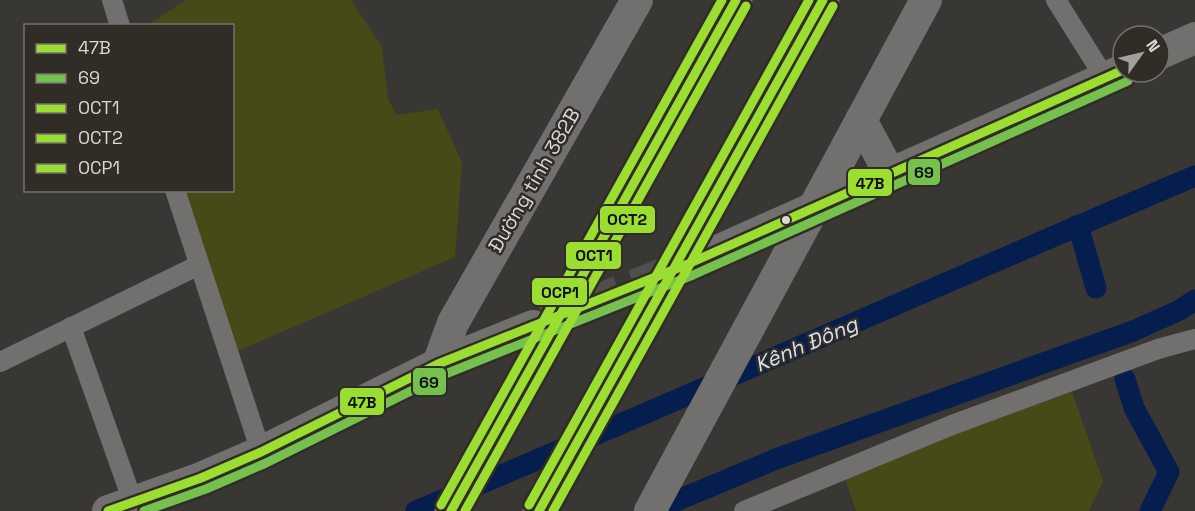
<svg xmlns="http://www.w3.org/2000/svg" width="1195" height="511" viewBox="0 0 1195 511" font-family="'Space Grotesk',sans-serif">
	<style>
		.green { fill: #464a17 }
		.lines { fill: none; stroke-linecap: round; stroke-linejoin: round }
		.canal { stroke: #051e4e; stroke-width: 21 }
		.primary-tunnel { stroke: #504f4b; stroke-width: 32; stroke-dasharray: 32 16; stroke-linecap: butt }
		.minor { stroke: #71706e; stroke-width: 20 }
		.primary { stroke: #72706e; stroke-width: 32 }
		.motorway { stroke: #6f6e6a; stroke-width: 33 }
		.bus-1-casing { stroke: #302d27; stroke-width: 14 }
		.bus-2-casing { stroke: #302d27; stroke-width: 14 }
		.bus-3-casing { stroke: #302d27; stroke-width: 14 }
		.bus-4-casing { stroke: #302d27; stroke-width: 14 }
		.bus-5-casing { stroke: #302d27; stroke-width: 14 }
		.bus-1 { stroke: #9cdd31; stroke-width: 9 }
		.bus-2 { stroke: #76c04d; stroke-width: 9 }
		.bus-3 { stroke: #9cdd31; stroke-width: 9 }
		.bus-4 { stroke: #9cdd31; stroke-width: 9 }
		.bus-5 { stroke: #9cdd31; stroke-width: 9 }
		.bus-dot { fill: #dad9d5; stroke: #302d27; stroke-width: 2 }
		.labels { text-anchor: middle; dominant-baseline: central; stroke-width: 5; stroke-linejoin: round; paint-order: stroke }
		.street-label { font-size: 20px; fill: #dad9d5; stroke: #302d27 }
		.water-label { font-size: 21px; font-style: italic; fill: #d6e1f3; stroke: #302d27 }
		.line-badge { stroke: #302d27; stroke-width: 2 }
		.pale-badge-label { font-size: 16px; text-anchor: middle; font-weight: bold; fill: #111 }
	</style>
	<rect width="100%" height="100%" fill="#383733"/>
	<g class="green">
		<polygon points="186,0 351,0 382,47 388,99 397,115 438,109 462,163 455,257 238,351 184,191 232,190 232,26 146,26"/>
		<polygon points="1072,392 1103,481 1089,511 856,511 843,472"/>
	</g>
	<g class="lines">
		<g class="canal">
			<polyline points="1078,225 1096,288"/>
			<polyline points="1125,379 1134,408 1169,472 1150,511"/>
			<path d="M416,511c261,-109 519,-225 779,-335"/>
			<polyline points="652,511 776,459 1133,331 1180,310 1195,300"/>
		</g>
		<polyline class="primary-tunnel" points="545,321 688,264"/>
		<g class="minor">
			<polyline points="112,0 120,26"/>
			<polyline points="1056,0 1105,78"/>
			<polyline points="175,190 261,452"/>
			<polyline points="71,327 133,502"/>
			<polyline points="0,362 199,265"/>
			<polyline points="744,511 952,425 1158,349 1195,339"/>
		</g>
		<g class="primary">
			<polyline points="1159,54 1195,38"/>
			<polyline points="861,120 890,174"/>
			<polyline points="688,264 1123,70"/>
			<polyline points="438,364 453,323 637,0"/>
			<polyline points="108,511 201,478 261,452 438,364 533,326"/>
			<polyline points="650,511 926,0"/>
		</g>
		<g class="motorway">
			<polyline points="451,511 736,0"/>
			<polyline points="539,511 823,0"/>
		</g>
		<defs>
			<polyline id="bus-1" points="108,511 201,478 261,452 438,364 688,264 1123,70"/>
			<polyline id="bus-2" points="144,511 206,489 266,463 443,375 693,275 1128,81"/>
			<g id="bus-3">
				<polyline points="451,511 736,0"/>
				<polyline points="539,511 823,0"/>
			</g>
			<g id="bus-4">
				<polyline points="465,511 746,6"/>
				<polyline points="553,511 833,6"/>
			</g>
			<g id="bus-5">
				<polyline points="441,505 722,0"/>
				<polyline points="529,505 809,0"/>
			</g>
		</defs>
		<use href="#bus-1" class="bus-1-casing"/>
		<use href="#bus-2" class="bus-2-casing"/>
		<use href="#bus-3" class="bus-3-casing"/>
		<use href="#bus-4" class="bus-4-casing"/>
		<use href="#bus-5" class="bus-5-casing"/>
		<use href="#bus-1" class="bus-1"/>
		<use href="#bus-2" class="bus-2"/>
		<use href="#bus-3" class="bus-3"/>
		<use href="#bus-4" class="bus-4"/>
		<use href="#bus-5" class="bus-5"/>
	</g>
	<circle class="bus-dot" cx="786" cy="220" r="5"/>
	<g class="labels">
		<g class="street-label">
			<text transform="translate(534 180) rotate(-60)">Đường tỉnh 382B</text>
		</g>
		<g class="water-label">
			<text transform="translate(806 344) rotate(-23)">Kênh Đông</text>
		</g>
	</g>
	<g class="line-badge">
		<rect x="907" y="158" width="34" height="28" rx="6" fill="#76c04d"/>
		<rect x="847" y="168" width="46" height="29" rx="6" fill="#9cdd31"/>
		<rect x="599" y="205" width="57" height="29" rx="6" fill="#9cdd31"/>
		<rect x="565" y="241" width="57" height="29" rx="6" fill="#9cdd31"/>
		<rect x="531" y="277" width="57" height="29" rx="6" fill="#9cdd31"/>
		<rect x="412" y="367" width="35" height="29" rx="6" fill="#76c04d"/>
		<rect x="339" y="387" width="46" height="29" rx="6" fill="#9cdd31"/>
	</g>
	<g class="pale-badge-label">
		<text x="924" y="178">69</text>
		<text x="870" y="189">47B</text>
		<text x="627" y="225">OCT2</text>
		<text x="594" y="261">OCT1</text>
		<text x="560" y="298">OCP1</text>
		<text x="429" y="388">69</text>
		<text x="362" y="408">47B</text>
	</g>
	<rect x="24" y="24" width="210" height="168" fill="#302d27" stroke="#74726d" stroke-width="1.5"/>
	<rect x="36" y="44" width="30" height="9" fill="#9cdd31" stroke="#74726d" stroke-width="1.5"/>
	<text x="78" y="54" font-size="18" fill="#dad9d5">47B</text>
	<rect x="36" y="74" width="30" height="9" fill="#76c04d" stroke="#74726d" stroke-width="1.5"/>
	<text x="78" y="84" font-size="18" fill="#dad9d5">69</text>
	<rect x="36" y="104" width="30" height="9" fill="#9cdd31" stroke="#74726d" stroke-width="1.5"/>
	<text x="78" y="114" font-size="18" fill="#dad9d5">OCT1</text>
	<rect x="36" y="134" width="30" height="9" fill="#9cdd31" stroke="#74726d" stroke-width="1.5"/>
	<text x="78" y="144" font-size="18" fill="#dad9d5">OCT2</text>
	<rect x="36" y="164" width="30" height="9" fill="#9cdd31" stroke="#74726d" stroke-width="1.5"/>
	<text x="78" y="174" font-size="18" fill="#dad9d5">OCP1</text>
	<g transform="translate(1141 54) rotate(56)"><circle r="28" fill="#302d27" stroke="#74726d" stroke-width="1.5"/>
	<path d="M0-4.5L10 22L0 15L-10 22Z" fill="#a1a09c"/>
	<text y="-9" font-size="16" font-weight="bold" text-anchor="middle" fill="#dad9d5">N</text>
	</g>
</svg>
